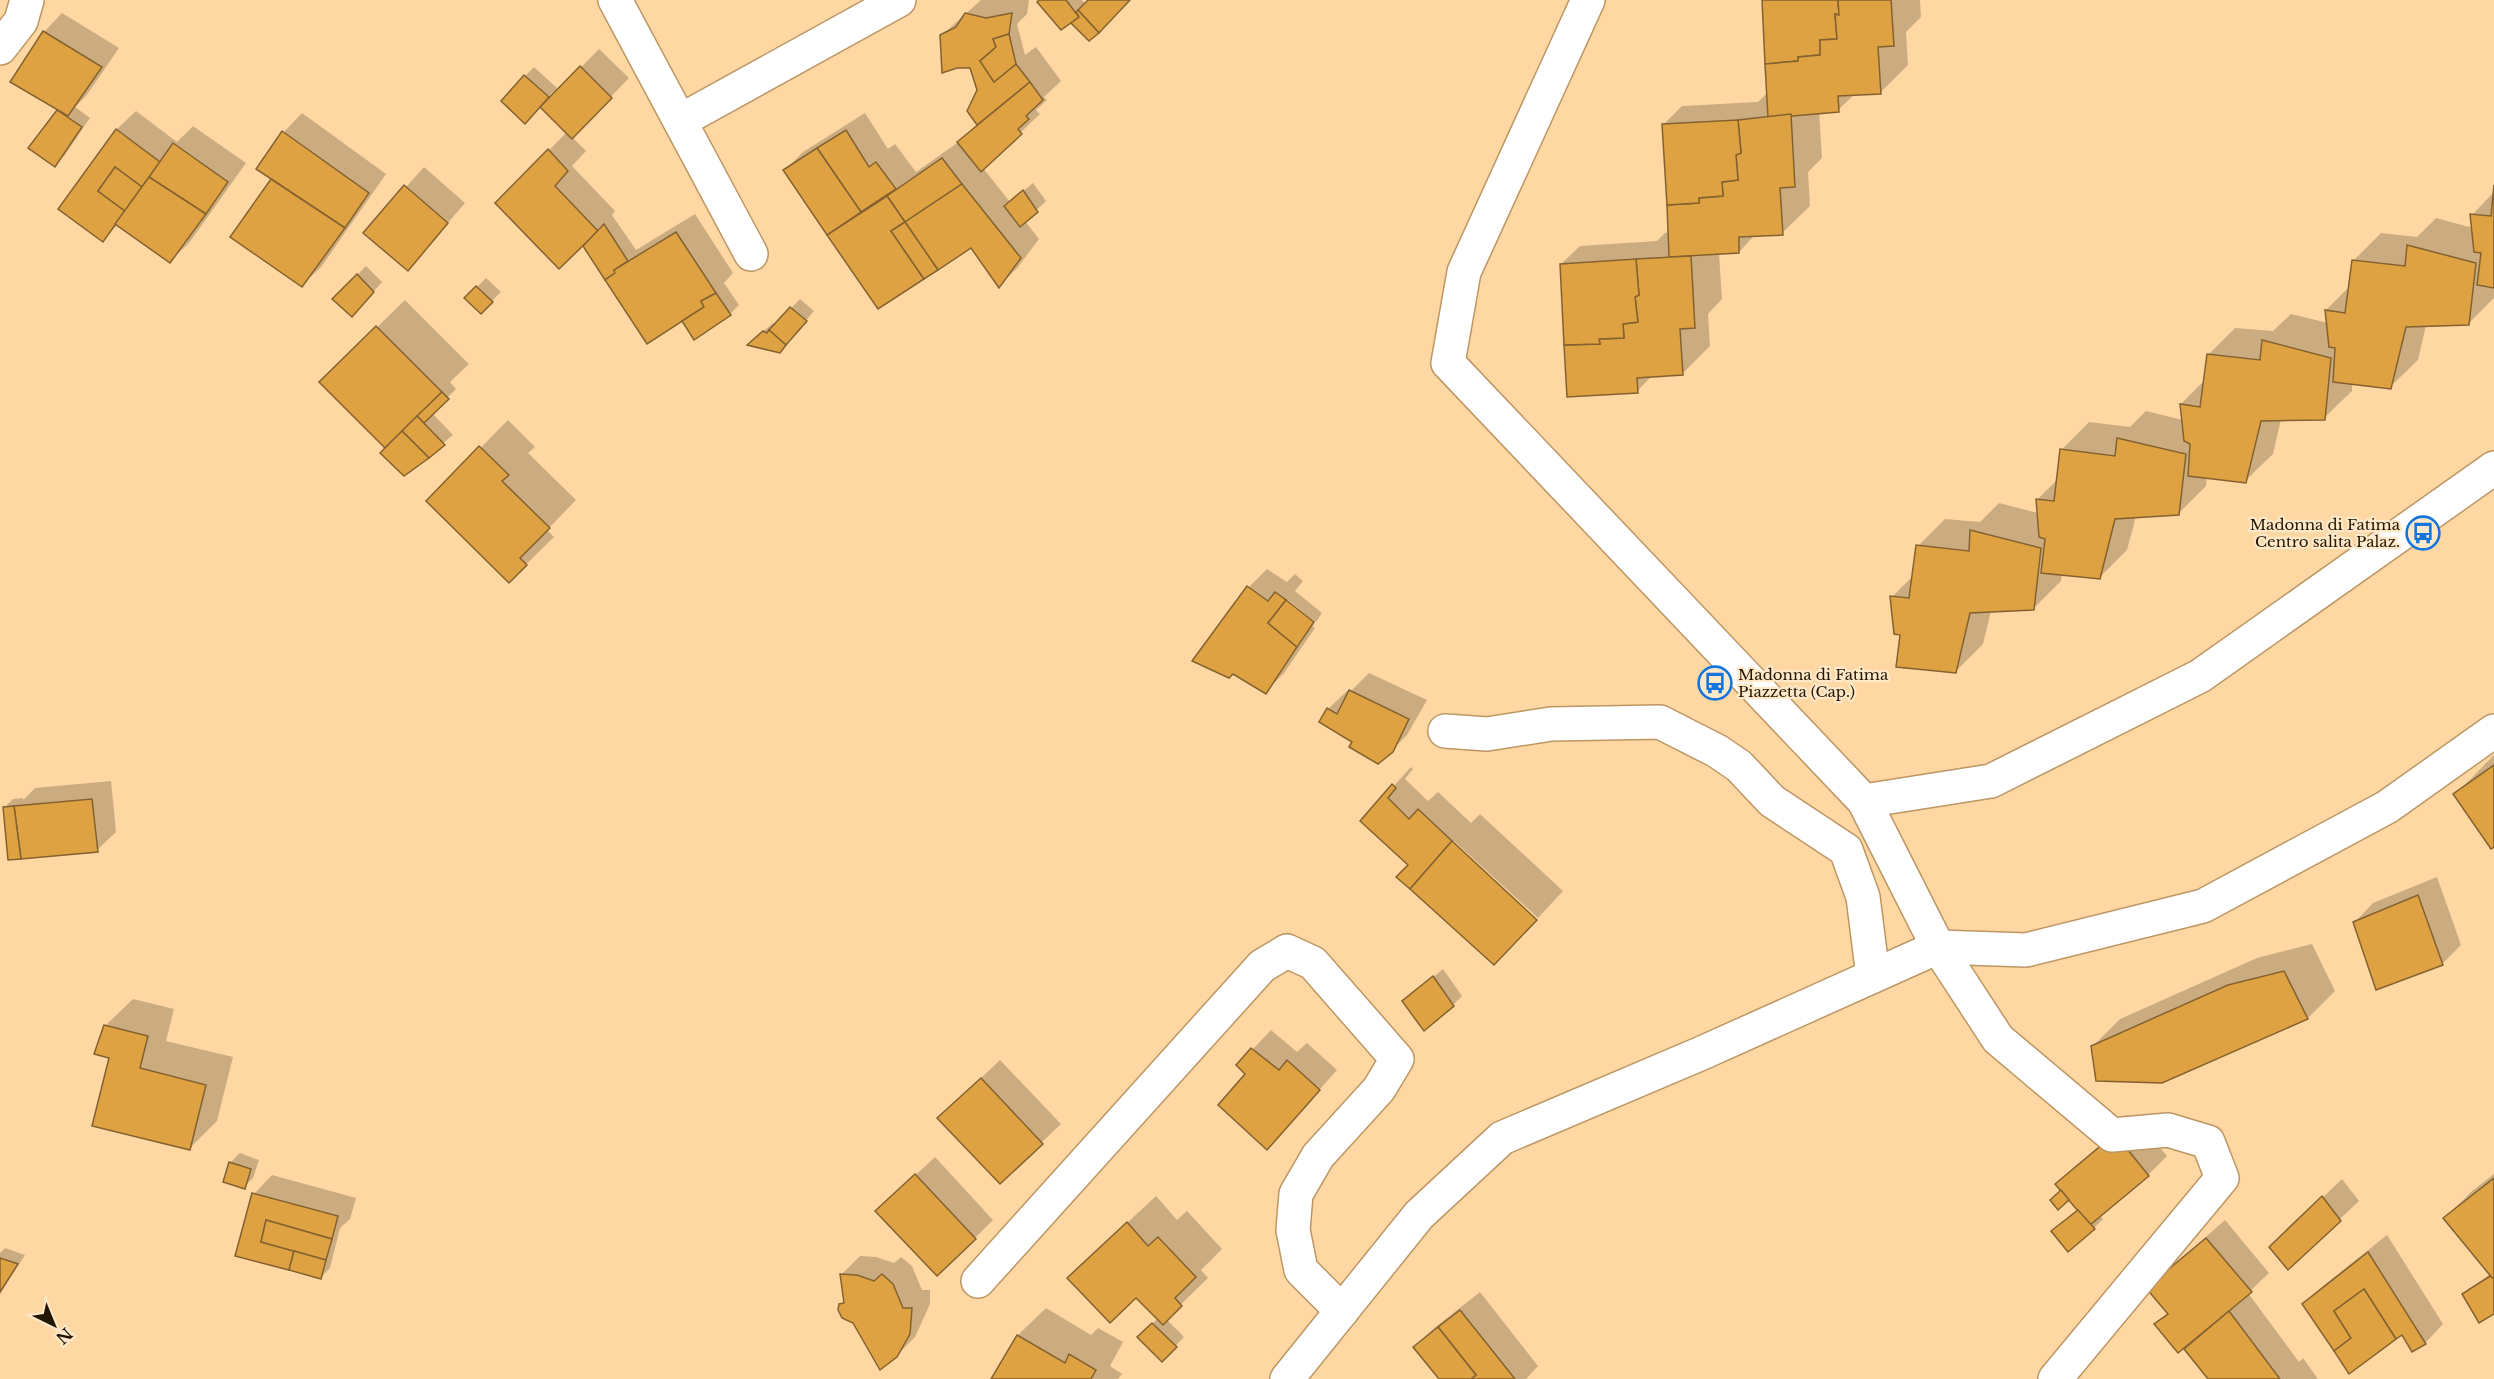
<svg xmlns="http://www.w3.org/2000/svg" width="2494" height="1379" viewBox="0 0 2494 1379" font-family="'Libre Baskerville',serif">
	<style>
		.shadow { fill: #0003 }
		.building { fill: #dfa243; stroke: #84622f; stroke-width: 1.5 }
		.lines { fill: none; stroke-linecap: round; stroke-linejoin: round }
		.minor-casing { stroke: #bc9764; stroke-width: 36 }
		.minor { stroke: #fff; stroke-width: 33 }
		.labels { text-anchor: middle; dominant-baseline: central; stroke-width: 4.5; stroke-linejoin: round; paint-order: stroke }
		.poi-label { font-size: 15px; fill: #221501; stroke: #ffe8c8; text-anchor: end }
	</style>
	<rect width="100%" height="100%" fill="#fed7a2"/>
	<g class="shadow">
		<polygon points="981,0 1029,0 1027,14 1017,24 1025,55 1036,47 1061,81 1044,97 1047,100 1036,110 1040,114 983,168 1010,202 1033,183 1046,201 1025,221 1039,239 1018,267 1000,285 971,246 878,307 784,171 803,152 865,113 888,149 895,144 916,172 960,141 978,123 979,90 971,67 942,35"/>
		<polygon points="1041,0 1082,0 1086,5 1090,0 1128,0 1089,39 1071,21"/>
		<polygon points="1763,0 1920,0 1921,17 1906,32 1908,65 1880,93 1855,94 1838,110 1819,111 1822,158 1808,172 1810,206 1782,233 1755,235 1739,252 1719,253 1722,299 1708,314 1710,346 1682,374 1652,376 1637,391 1561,264 1580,246 1657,241 1665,233 1669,232 1663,125 1682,106 1758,102 1767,93"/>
		<polygon points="62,13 119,48 86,96 75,107 90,118 64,156 55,165 30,148 59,109 44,32"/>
		<polygon points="599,49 629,78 572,137 586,151 572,166 615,211 612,215 636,250 695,214 733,273 724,283 739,305 730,314 690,316 647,342 585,246 603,228 601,226 559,267 497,203 567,132 540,105 525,76 534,67 557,88 542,103 544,105"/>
		<polygon points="136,111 177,142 193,126 246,163 189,243 170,261 118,224 103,240 60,209 117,129"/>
		<polygon points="302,113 386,174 321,267 302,285 232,237 273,179 258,168 284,132"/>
		<polygon points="424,167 465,203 408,269 365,233"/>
		<polygon points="2494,192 2494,298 2468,324 2426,325 2418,360 2390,387 2352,383 2352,391 2324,418 2281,419 2273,454 2245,481 2207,476 2206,486 2178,514 2136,516 2127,550 2099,578 2062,574 2061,581 2033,609 1991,611 1983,644 1955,672 1902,633 1892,597 1914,575 1918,546 1945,519 1980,522 1999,503 2038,513 2037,500 2058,479 2061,450 2089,422 2130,427 2146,411 2183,420 2181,404 2205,380 2208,355 2235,328 2273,331 2291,314 2328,323 2326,310 2350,286 2353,261 2381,233 2417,237 2436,218 2473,228 2472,215"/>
		<polygon points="366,266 382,282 361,306 334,299"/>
		<polygon points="486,278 501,292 481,312 466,298"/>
		<polygon points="800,299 814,311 788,342 758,336 773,323 776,324"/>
		<polygon points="405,300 469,364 450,382 456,389 432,413 453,435 405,474 387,447 321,382"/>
		<polygon points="508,420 535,447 528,453 576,500 547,530 554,537 509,581 428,501"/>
		<polygon points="1267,569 1287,582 1295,574 1303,581 1295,591 1322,613 1316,622 1288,600 1286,602 1314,624 1313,627 1315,628 1284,673 1265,692 1249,587"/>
		<polygon points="1369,673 1427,700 1407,735 1388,754 1354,741 1328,709 1347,691 1350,692"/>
		<polygon points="2494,755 2494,845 2455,795"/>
		<polygon points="1411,767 1413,769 1405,779 1428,801 1438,792 1471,823 1480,814 1563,891 1538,918 1454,841 1410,865 1362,821"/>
		<polygon points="111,781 116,832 97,850 4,808 13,799 23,798 23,800 35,788"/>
		<polygon points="2437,877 2461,945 2442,964 2355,922 2373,903"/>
		<polygon points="2312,944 2335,991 2308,1018 2093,1046 2120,1019 2257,958"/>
		<polygon points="1443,969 1462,996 1453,1005 1404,1001"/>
		<polygon points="133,999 174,1009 166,1041 233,1057 217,1121 189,1149 105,1026"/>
		<polygon points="1271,1030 1297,1052 1307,1043 1337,1070 1267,1148 1247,1074 1238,1065"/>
		<polygon points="1000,1060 1061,1124 1000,1182 939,1118"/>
		<polygon points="2134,1117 2167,1156 2148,1175 2099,1215 2103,1219 2094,1228 2053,1231 2078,1209 2057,1184 2075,1166"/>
		<polygon points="240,1153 259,1160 253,1178 244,1187 225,1181 231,1162"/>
		<polygon points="935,1157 993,1220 975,1238 877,1211"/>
		<polygon points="2494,1174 2494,1312 2464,1294 2491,1274 2445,1218 2472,1191"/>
		<polygon points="272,1175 356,1198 350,1219 340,1228 330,1268 321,1277 254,1194"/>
		<polygon points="2342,1179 2359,1201 2288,1268 2290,1229"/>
		<polygon points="1156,1196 1177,1220 1187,1211 1222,1249 1201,1270 1208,1278 1166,1319 1184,1337 1162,1360 1139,1337 1158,1318 1097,1251"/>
		<polygon points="2225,1220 2269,1273 2248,1293 2299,1362 2303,1358 2318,1379 2209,1379 2185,1347 2156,1324 2168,1312 2148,1288"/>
		<polygon points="2387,1235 2443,1324 2425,1343 2402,1333 2304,1304 2323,1286"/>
		<polygon points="5,1248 25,1255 0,1294 0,1253"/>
		<polygon points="860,1256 876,1257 894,1263 901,1257 912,1266 922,1290 930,1290 930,1304 915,1337 896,1356 855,1322 841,1304 845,1300 842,1274"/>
		<polygon points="1480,1292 1538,1366 1526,1379 1441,1379 1415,1347 1433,1329"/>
		<polygon points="1046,1308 1091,1335 1098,1328 1123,1342 1110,1366 1122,1374 1118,1379 992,1379 1018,1335"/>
	</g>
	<g class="building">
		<polygon points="1039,0 1066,0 1079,17 1061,30 1037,2"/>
		<polygon points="1088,0 1130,0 1099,33 1078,10"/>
		<polygon points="1762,0 1838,0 1839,15 1835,14 1837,39 1820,40 1820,55 1798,57 1798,61 1765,64"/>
		<polygon points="1838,0 1891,0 1894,46 1878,47 1881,94 1838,96 1839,112 1768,118 1765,64 1798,61 1798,57 1820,55 1820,40 1837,39 1835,14 1839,15"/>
		<polygon points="1078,10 1099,33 1089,41 1071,23 1079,17 1076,12"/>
		<polygon points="965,13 986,18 1012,13 1009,34 993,39 996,47 980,61 994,82 1016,64 1030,82 977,125 967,111 977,90 970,68 957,68 942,73 940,35 956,27"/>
		<polygon points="43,31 102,67 68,116 10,82"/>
		<polygon points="1009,34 1016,64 994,82 980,61 996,47 993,39"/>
		<polygon points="580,66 612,98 572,139 540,107"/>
		<polygon points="524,75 549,97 525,124 501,101"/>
		<polygon points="1030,82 1043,100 1026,116 1029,119 1018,129 1022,134 981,172 957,142"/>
		<polygon points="57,110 82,127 55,167 28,148"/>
		<polygon points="1791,114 1795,187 1780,188 1783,235 1739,237 1739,253 1669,257 1667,205 1699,203 1699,198 1723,196 1722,182 1738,180 1736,155 1741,153 1738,120"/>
		<polygon points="1738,120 1741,153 1736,155 1738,180 1722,182 1723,196 1699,198 1699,203 1667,205 1662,124"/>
		<polygon points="116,129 160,162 142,187 115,167 98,191 125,211 103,242 58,209"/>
		<polygon points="846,130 869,167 876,162 896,189 861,212 817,148"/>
		<polygon points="282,131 369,193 345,228 256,169"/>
		<polygon points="173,143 228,182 206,214 149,177"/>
		<polygon points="817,148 861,212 827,235 783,170"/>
		<polygon points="548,149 568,171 555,186 598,231 559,269 495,203"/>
		<polygon points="942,158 962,184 905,222 887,196"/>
		<polygon points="115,167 142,187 125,211 98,191"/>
		<polygon points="149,177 206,214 170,263 115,224"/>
		<polygon points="271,179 345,228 302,287 230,237"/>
		<polygon points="962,184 1021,258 999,288 971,248 938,270 905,222"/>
		<polygon points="404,185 448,223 408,271 363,233"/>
		<polygon points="2494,185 2494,288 2477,285 2481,253 2474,252 2470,214 2491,216"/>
		<polygon points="1023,190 1038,212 1020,227 1004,206"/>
		<polygon points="887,196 905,222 891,231 924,279 878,309 827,235"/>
		<polygon points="905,222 938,270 924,279 891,231"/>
		<polygon points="604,224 628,261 614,270 615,273 605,280 583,246"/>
		<polygon points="676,232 716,293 701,301 704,307 647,344 605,280 615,273 614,270"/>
		<polygon points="2407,245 2476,263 2469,325 2406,327 2391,389 2333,382 2335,348 2329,347 2325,310 2345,313 2352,260 2405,266"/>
		<polygon points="1691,256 1695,328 1680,329 1683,375 1637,378 1638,393 1567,397 1564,345 1600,344 1599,339 1624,338 1623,324 1638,322 1635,297 1639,295 1636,259"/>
		<polygon points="1636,259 1639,295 1635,297 1638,322 1623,324 1624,338 1599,339 1600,344 1564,345 1560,264"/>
		<polygon points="357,274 374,292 352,317 332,299"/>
		<polygon points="476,286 493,302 481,314 464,298"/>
		<polygon points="716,293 731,315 694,340 682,321 704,307 701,301"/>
		<polygon points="790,307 807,321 786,345 769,330"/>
		<polygon points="376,326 442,392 385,448 319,382"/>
		<polygon points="769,330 786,345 780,353 747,345 763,331 767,333"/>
		<polygon points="2262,340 2331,358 2325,420 2261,421 2246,483 2188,476 2190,444 2184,441 2180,404 2200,407 2207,354 2260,360"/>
		<polygon points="442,392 449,399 424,423 417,416"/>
		<polygon points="417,416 445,445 429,458 402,431"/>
		<polygon points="402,431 429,458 404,476 380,453"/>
		<polygon points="2117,438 2186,454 2179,515 2115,519 2100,579 2041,573 2045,539 2039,537 2036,499 2054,501 2060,449 2115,456"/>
		<polygon points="479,446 509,475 502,481 550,528 520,558 527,565 509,583 426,501"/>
		<polygon points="1970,530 2041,548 2034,610 1970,613 1956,673 1896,667 1900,635 1894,634 1890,596 1909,598 1916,545 1969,551"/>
		<polygon points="1247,586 1268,601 1275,592 1286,600 1268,623 1297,647 1266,694 1233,674 1229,678 1192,661"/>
		<polygon points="1286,600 1314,622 1297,647 1268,623"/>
		<polygon points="1349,690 1409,719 1393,752 1378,764 1349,747 1352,742 1319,722 1327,708 1337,714"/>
		<polygon points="2494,765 2494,847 2491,849 2453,794"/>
		<polygon points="1392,784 1396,788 1388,798 1409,819 1418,809 1452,841 1410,889 1396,877 1408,865 1360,821"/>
		<polygon points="92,799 98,852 21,859 14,806"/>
		<polygon points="14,806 21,859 8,860 3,807"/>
		<polygon points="1452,841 1537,920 1494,965 1410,889"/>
		<polygon points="2418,895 2443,965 2376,990 2353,922"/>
		<polygon points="2284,971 2308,1019 2162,1083 2096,1081 2091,1046 2228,985"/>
		<polygon points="1433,976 1454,1006 1424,1031 1402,1001"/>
		<polygon points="104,1025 148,1036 140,1068 206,1085 190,1150 92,1126 109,1058 94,1054"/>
		<polygon points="1251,1048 1279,1070 1287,1060 1320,1090 1267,1150 1218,1105 1245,1074 1236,1065"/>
		<polygon points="981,1078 1043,1144 1000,1184 937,1118"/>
		<polygon points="2115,1134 2149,1176 2090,1225 2055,1184"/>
		<polygon points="229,1162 251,1169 245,1189 223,1182"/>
		<polygon points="915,1174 976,1239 937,1276 875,1211"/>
		<polygon points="2494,1178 2494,1279 2493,1279 2443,1218"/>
		<polygon points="2061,1190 2069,1200 2058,1210 2050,1200"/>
		<polygon points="252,1193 338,1216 332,1239 266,1220 261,1242 294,1251 289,1270 235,1256"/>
		<polygon points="2322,1196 2341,1221 2288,1270 2269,1247"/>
		<polygon points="2078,1210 2095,1229 2068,1252 2051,1231"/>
		<polygon points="266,1220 332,1239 326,1260 261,1242"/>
		<polygon points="1127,1222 1148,1246 1158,1237 1196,1277 1175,1298 1182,1306 1163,1325 1136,1298 1110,1323 1067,1278"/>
		<polygon points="2206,1238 2252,1292 2178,1353 2154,1324 2168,1314 2146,1288"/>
		<polygon points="294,1251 326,1260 321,1279 289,1270"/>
		<polygon points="2368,1252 2426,1344 2412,1352 2402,1335 2396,1339 2364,1289 2334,1311 2351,1338 2334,1351 2302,1304"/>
		<polygon points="0,1258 18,1264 0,1292"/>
		<polygon points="840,1274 857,1275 874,1281 882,1274 893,1284 903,1308 912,1308 910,1334 897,1357 880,1370 853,1323 842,1318 838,1310 839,1304 844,1303"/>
		<polygon points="2490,1276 2494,1279 2494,1314 2479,1323 2462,1294"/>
		<polygon points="2364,1289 2396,1339 2349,1374 2334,1351 2351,1338 2334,1311"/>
		<polygon points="1460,1310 1515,1379 1471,1379 1476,1375 1438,1327"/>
		<polygon points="2229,1311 2280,1379 2208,1379 2184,1349"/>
		<polygon points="1152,1323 1177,1347 1162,1362 1137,1337"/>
		<polygon points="1438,1327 1476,1375 1471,1379 1439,1379 1413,1347"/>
		<polygon points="1017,1335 1065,1363 1069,1354 1096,1370 1091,1379 991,1379"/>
	</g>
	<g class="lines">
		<defs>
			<g id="minor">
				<polyline points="615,0 751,254"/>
				<polyline points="1588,0 1464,272 1448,363 1864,801 1991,781 2200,676 2494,468"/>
				<polyline points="0,48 21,21 27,0"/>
				<polyline points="680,121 899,0"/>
				<polyline points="1445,731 1487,734 1551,724 1660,722 1717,751 1739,766 1772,801 1846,850 1863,897 1873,976"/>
				<polyline points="1864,801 1938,947 1998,1039 2112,1135 2168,1130 2208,1142 2222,1178 2055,1379"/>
				<polyline points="978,1281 1262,966 1287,951 1313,963 1397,1059 1379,1089 1318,1156 1296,1194 1293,1230 1301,1270 1342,1311"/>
				<polyline points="1287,1379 1419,1215 1502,1138 1702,1053 1938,947 2026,950 2203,906 2387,807 2494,731"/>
			</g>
		</defs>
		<use href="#minor" class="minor-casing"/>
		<use href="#minor" class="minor"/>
	</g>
	<defs>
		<symbol id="bus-ring" viewBox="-11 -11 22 22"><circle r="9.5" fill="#ffe8c8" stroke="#1375dd" stroke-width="1.5"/><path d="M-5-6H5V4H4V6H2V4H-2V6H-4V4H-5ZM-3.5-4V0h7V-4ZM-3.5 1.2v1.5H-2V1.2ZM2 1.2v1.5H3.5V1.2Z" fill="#1375dd"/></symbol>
	</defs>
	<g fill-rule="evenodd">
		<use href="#bus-ring" x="2404" y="514" width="38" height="38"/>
		<use href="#bus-ring" x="1696" y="664" width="38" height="38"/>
	</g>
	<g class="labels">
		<g class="poi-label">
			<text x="2400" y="524">Madonna di Fatima<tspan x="2400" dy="17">Centro salita Palaz.</tspan></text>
			<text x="1738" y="674" text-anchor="start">Madonna di Fatima<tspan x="1738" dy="17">Piazzetta (Cap.)</tspan></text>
		</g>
	</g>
	<g transform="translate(54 1325) rotate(137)" stroke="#ffe8c8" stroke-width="4.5" paint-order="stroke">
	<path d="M0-4.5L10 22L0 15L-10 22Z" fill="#221501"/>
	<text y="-9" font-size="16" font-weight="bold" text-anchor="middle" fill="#221501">N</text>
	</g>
</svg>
